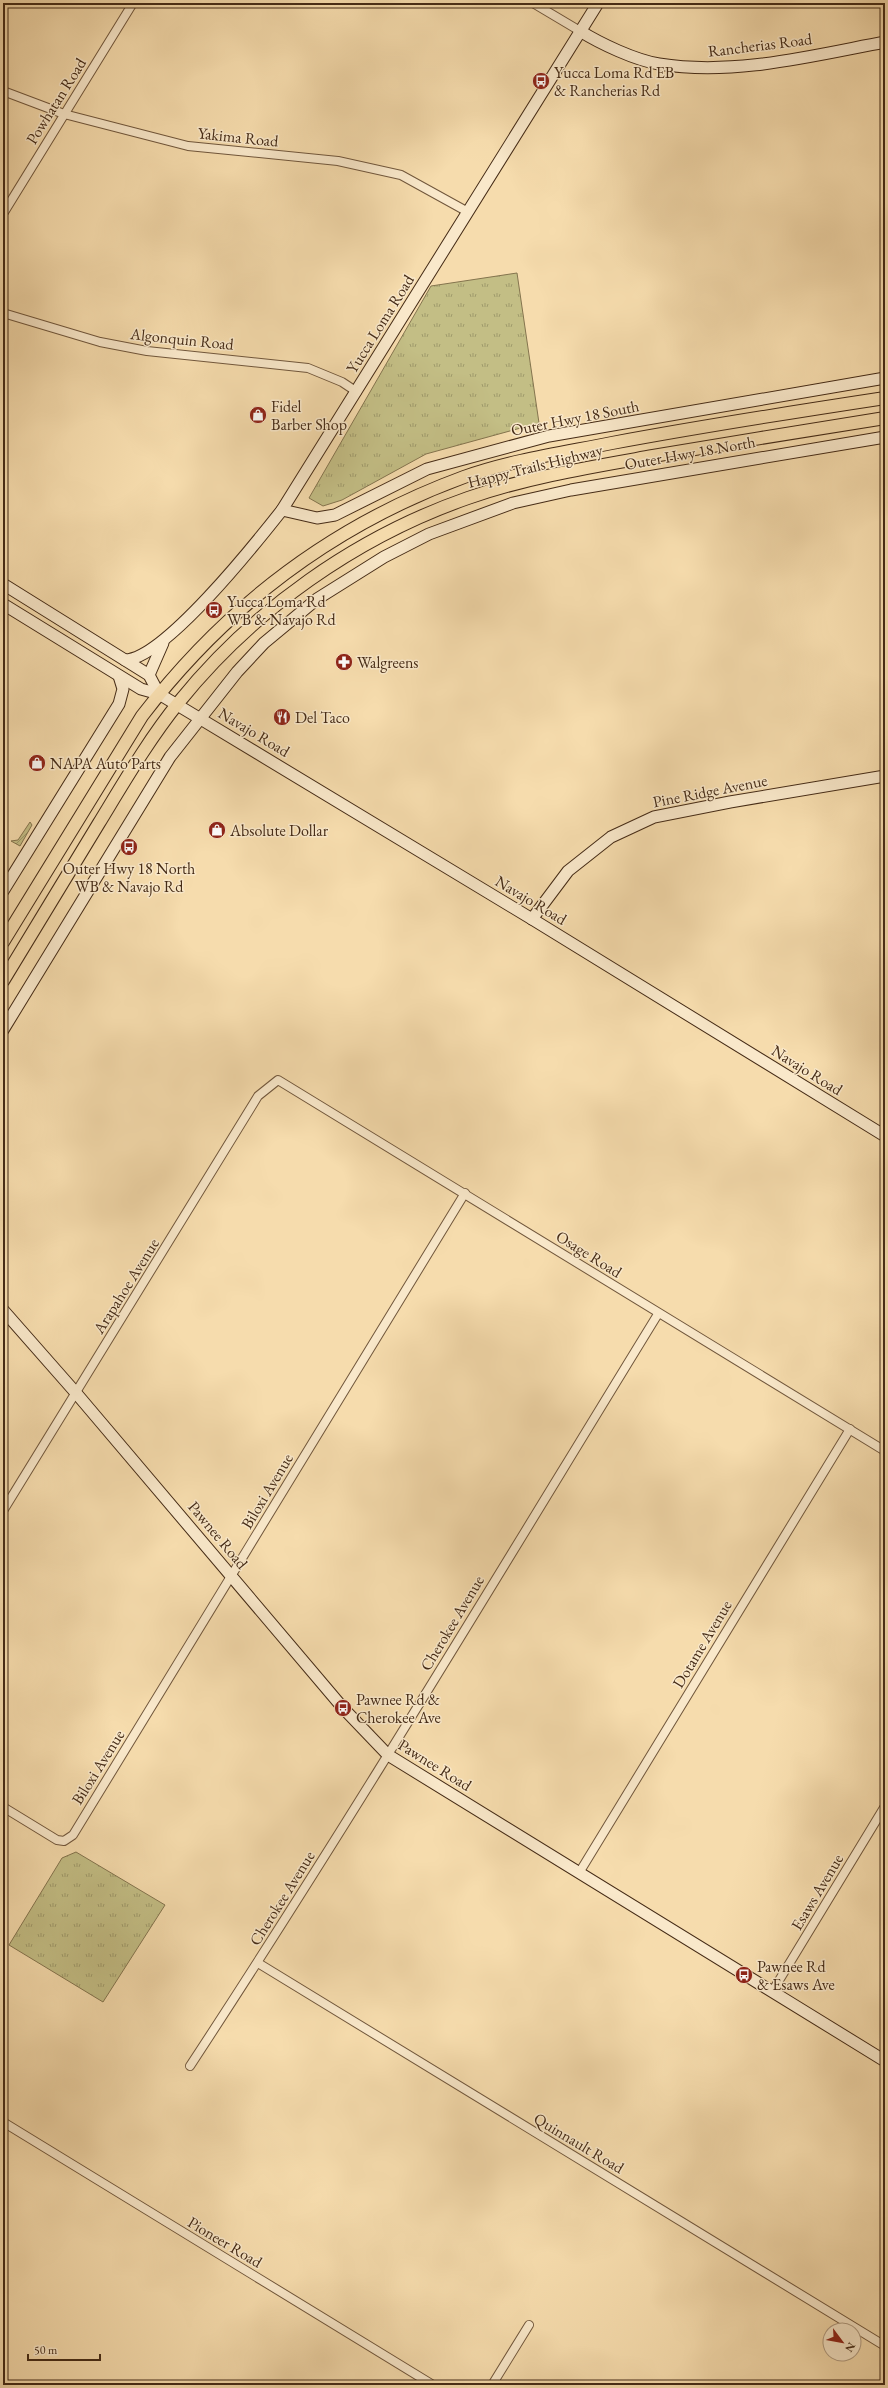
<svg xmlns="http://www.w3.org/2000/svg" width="888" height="2388" viewBox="0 0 888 2388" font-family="'EB Garamond',serif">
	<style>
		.grass { fill: url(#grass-tufts); stroke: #84744e }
		.garden { fill: url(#garden-furrows); stroke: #84744e }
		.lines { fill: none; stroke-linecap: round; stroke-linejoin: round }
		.street-casing { stroke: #71573c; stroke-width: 10 }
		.secondary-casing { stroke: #452b16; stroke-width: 13 }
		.primary-casing { stroke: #452b16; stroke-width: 14 }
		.street { stroke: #f9e8ca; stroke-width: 8 }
		.secondary { stroke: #f9e8ca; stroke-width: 11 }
		.primary { stroke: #f6dcad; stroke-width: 12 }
		.labels { text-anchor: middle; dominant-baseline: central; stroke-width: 3; stroke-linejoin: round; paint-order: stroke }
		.street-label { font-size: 16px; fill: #452b16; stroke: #f9e8ca }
		.poi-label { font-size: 16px; fill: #452b16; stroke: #f9e8ca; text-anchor: start }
	</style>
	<defs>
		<pattern id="grass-tufts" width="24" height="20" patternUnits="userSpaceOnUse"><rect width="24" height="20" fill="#c3be85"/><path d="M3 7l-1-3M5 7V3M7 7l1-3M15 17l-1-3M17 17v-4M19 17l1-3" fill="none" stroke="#a09b6c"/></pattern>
		<pattern id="garden-furrows" width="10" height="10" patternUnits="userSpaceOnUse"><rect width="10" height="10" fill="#c3be85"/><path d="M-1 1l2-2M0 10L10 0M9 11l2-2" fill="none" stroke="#a09b6c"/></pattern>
	</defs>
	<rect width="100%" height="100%" fill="#f6dcad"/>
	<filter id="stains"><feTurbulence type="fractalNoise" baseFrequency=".005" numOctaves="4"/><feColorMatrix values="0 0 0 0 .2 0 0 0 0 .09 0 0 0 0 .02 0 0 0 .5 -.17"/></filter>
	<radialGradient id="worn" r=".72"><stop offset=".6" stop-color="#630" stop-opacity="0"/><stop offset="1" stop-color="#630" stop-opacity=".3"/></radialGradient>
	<g class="grass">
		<polygon points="517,273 539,423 426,454 342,500 323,506 309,498 431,286"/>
		<polygon points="76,1852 165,1905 103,2002 9,1945 62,1858"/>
	</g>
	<polygon class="garden" points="30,822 32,825 20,846 11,841 18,840"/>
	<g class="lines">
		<defs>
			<g id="street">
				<polyline points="533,3 580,31"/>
				<polyline points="3,91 64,114 188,146 338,161 401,175 468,212"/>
				<polyline points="3,214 133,3"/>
				<polyline points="3,313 100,342 147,351 308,368 342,382 357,392"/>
				<polyline points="3,1511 258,1096 278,1080 885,1451"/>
				<polyline points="3,1807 57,1840 64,1841 73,1835 465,1193"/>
				<polyline points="579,1873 850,1429"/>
				<polyline points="258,1963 885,2346"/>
				<polyline points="772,1992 885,1806"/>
				<path d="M190,2066c162,-247 314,-501 468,-752"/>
				<polyline points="3,2122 433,2385"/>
				<polyline points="492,2385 529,2325"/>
			</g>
			<g id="secondary">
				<path d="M580,31c21,13 55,29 79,33 75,12 152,-8 226,-22"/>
				<polyline points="282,510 317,518 335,515 427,469 549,436 885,378"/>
				<polyline points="3,584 149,675 159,694"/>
				<polyline points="3,604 141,689 159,694 199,718 532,919 885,1136"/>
				<path d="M125,660c39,-1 131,-117 157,-150l316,-507"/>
				<polyline points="149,675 163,643"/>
				<polyline points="3,891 119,704 123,689 119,676"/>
				<polyline points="532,919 568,871 611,837 654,817 730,802 885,776"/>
				<polyline points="3,1030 170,757 237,672 264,643 317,599 384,557 429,534 513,503 571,490 885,437"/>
				<polyline points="3,1310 76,1393 343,1708 388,1755 885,2061"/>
			</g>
			<g id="primary">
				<path d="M3,942l139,-226c85,-111 191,-191 322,-239 48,-17 98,-24 148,-34 91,-17 181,-31 273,-45"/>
				<path d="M3,981c32,-53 64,-105 96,-158 25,-41 50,-84 80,-121 74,-92 177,-165 289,-204 60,-21 123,-31 185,-42 77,-13 155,-26 232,-38"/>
			</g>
		</defs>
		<use href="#street" class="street-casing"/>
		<use href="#secondary" class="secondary-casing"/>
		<use href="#primary" class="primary-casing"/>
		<use href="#street" class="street"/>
		<use href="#secondary" class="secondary"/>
		<use href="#primary" class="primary"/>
	</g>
	<defs>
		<symbol id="bus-disc" viewBox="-11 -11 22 22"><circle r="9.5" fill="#8f2418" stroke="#f9e8ca"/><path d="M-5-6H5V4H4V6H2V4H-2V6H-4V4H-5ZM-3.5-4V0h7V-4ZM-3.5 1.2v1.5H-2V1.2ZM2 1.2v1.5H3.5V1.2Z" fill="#fff"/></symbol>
		<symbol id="shop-disc" viewBox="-11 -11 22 22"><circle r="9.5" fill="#8f2418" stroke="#f9e8ca"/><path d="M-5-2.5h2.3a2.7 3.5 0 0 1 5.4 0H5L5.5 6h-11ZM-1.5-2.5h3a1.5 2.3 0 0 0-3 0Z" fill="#fff"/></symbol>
		<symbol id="pharmacy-disc" viewBox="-11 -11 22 22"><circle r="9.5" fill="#8f2418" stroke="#f9e8ca"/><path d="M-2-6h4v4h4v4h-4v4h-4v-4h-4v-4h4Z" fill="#fff"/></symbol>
		<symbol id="restaurant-disc" viewBox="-11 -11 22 22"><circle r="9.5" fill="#8f2418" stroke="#f9e8ca"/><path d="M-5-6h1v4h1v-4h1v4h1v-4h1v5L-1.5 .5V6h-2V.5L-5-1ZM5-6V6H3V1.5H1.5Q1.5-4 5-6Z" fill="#fff"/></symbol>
	</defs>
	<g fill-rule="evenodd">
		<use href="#bus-disc" x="531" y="71" width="20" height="20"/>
		<use href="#shop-disc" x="248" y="405" width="20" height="20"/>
		<use href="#bus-disc" x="204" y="600" width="20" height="20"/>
		<use href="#pharmacy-disc" x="334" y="652" width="20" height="20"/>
		<use href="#restaurant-disc" x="272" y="707" width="20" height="20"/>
		<use href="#shop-disc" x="27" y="753" width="20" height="20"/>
		<use href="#shop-disc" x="207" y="820" width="20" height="20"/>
		<use href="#bus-disc" x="119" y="837" width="20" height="20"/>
		<use href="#bus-disc" x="333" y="1698" width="20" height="20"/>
		<use href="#bus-disc" x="734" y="1965" width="20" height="20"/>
	</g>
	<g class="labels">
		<g class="street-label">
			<text transform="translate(760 45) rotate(-7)">Rancherias Road</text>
			<text transform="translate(56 101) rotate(-58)">Powhatan Road</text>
			<text transform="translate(238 137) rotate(6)">Yakima Road</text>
			<text transform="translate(380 324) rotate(-58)">Yucca Loma Road</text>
			<text transform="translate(182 339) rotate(6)">Algonquin Road</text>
			<text transform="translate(575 418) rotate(-11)">Outer Hwy 18 South</text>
			<text transform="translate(690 453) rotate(-10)">Outer Hwy 18 North</text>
			<text transform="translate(535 466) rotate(-14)">Happy Trails Highway</text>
			<text transform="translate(254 732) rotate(31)">Navajo Road</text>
			<text transform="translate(710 791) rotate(-11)">Pine Ridge Avenue</text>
			<text transform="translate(531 900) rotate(31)">Navajo Road</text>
			<text transform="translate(807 1070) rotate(32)">Navajo Road</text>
			<text transform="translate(589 1254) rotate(32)">Osage Road</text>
			<text transform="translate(126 1286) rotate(-58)">Arapahoe Avenue</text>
			<text transform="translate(267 1491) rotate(-59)">Biloxi Avenue</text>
			<text transform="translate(218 1535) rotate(50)">Pawnee Road</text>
			<text transform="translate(452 1623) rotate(-59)">Cherokee Avenue</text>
			<text transform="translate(702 1644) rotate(-59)">Dotame Avenue</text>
			<text transform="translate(435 1765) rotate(32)">Pawnee Road</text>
			<text transform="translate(98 1767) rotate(-58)">Biloxi Avenue</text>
			<text transform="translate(817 1892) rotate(-59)">Esaws Avenue</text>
			<text transform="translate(282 1898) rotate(-58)">Cherokee Avenue</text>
			<text transform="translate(579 2143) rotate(31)">Quinnault Road</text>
			<text transform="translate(225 2242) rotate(31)">Pioneer Road</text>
		</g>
		<g class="poi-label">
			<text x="554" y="72">Yucca Loma Rd EB<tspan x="554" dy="18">&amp; Rancherias Rd</tspan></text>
			<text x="271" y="406">Fidel<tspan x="271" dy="18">Barber Shop</tspan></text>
			<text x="227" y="601">Yucca Loma Rd<tspan x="227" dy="18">WB &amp; Navajo Rd</tspan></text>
			<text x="357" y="662">Walgreens</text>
			<text x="295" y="717">Del Taco</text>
			<text x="50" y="763">NAPA Auto Parts</text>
			<text x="230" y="830">Absolute Dollar</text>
			<text x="129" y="868" text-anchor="middle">Outer Hwy 18 North<tspan x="129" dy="18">WB &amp; Navajo Rd</tspan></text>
			<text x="356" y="1699">Pawnee Rd &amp;<tspan x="356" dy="18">Cherokee Ave</tspan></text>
			<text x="757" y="1966">Pawnee Rd<tspan x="757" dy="18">&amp; Esaws Ave</tspan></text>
		</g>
	</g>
	<rect width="888" height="2388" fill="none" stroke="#f6dcad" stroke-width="16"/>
	<rect x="4" y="4" width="880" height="2380" fill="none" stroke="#452b16" stroke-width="2"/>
	<rect x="8" y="8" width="872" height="2372" fill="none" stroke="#452b16"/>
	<g transform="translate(842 2342) rotate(122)"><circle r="19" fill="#f9e8ca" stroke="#b19c82"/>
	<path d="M0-3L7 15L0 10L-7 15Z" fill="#8f2418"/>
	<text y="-6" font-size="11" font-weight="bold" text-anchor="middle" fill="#452b16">N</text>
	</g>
	<path d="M28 2354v6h72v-6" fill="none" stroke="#452b16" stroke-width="2"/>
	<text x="34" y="2354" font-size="12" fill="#452b16" stroke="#f9e8ca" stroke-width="3" paint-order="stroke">50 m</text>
	<rect width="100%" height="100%" filter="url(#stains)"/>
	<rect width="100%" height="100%" fill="url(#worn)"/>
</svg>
